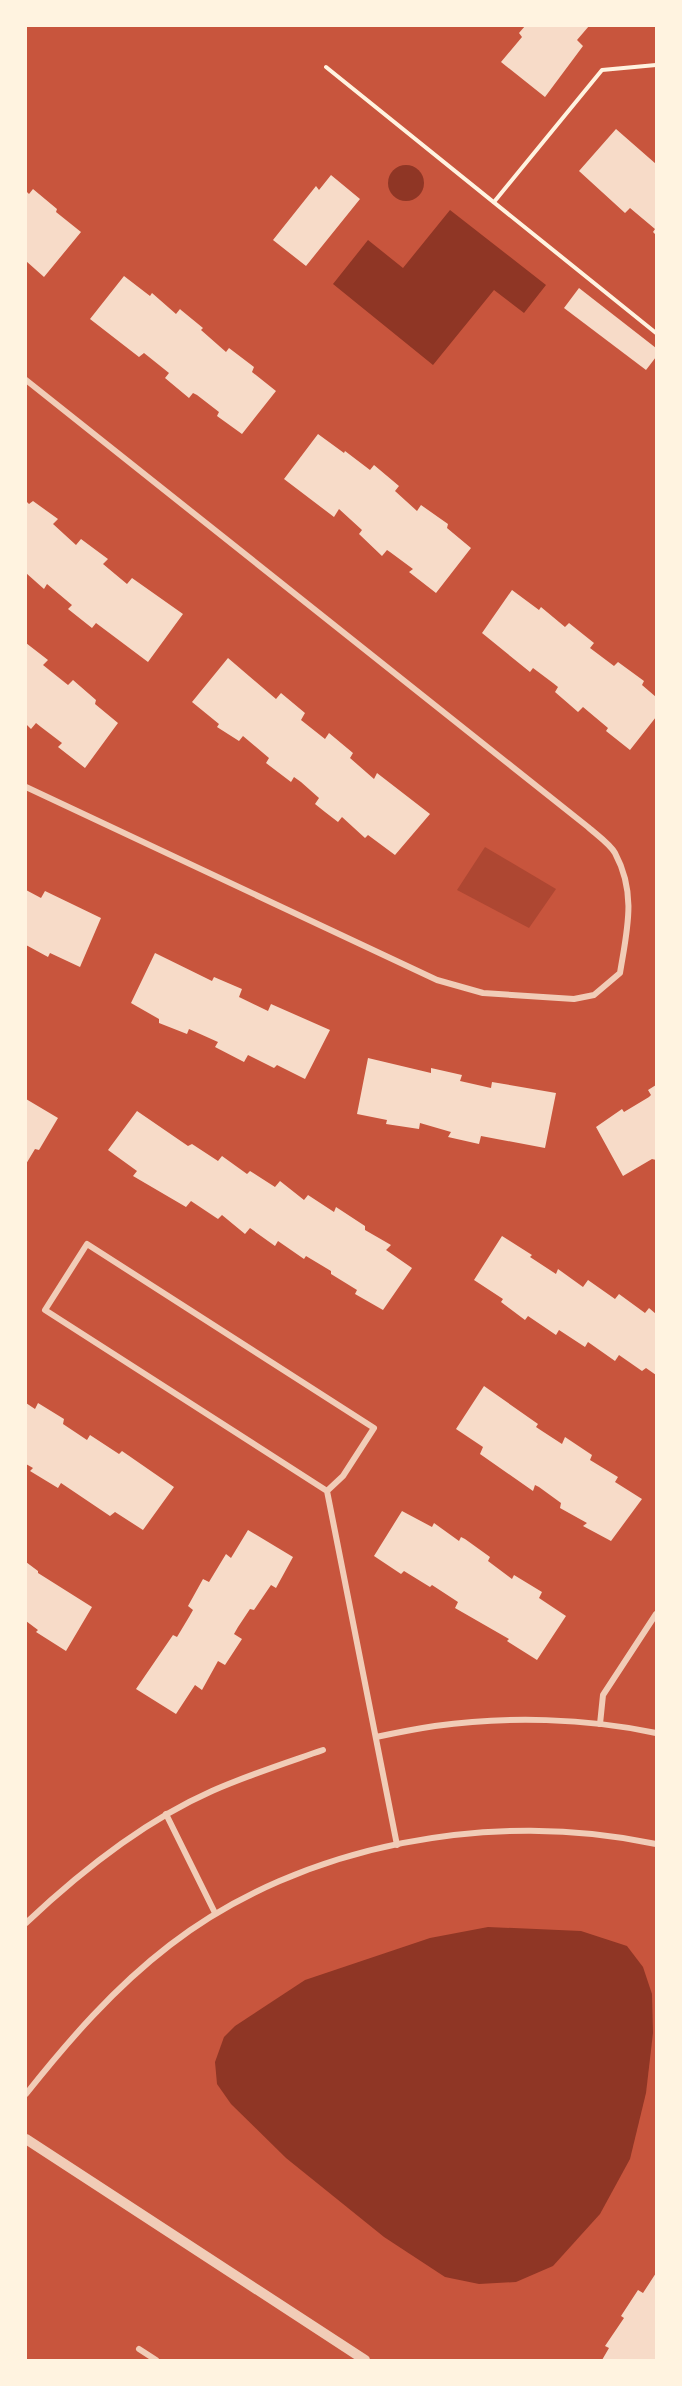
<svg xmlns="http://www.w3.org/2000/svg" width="682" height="2386" viewBox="0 0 682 2386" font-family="'Exo 2',sans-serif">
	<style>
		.green { fill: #ae4732 }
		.water { fill: #8f3625 }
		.building { fill: #f7dbc8 }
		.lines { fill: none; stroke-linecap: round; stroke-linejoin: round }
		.path { stroke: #fff3e0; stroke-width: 4 }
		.minor { stroke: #f1ccb7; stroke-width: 6 }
		.tertiary { stroke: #f1ccb7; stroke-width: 10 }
	</style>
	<rect width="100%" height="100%" fill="#c8553d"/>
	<polygon class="green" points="485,847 556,889 529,928 457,890"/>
	<g class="water">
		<circle cx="406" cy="183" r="18"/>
		<polygon points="450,210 546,285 524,313 494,290 433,365 333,284 368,240 403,268"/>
		<polygon points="488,1927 581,1931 627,1946 643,1967 652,1994 653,2033 646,2093 630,2159 600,2214 553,2266 516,2282 479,2284 445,2277 384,2237 286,2158 231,2104 217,2084 215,2062 224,2037 235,2026 305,1980 430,1938"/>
	</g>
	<g class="building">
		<polygon points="525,26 589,26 577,40 583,46 545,97 501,62 522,37 519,33"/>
		<polygon points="616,129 656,164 656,235 653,232 655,229 630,208 625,213 579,171"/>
		<polygon points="331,175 360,199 306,266 273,240 316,186 319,190"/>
		<polygon points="33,189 57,209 56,212 81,232 44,277 26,261 26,191 29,194"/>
		<polygon points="124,276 150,296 152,293 176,314 180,309 181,310 203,328 201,330 226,352 229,348 254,367 252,372 276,391 242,434 217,416 219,412 197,395 193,393 189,398 165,378 169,373 144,353 139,357 90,319"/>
		<polygon points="579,288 656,348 656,357 646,370 564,308"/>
		<polygon points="318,434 344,453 345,451 370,470 374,465 399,486 395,491 417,511 421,505 438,517 448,524 447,528 471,548 436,593 409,572 413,569 390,552 387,550 382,556 359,534 362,530 339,509 334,517 284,479"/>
		<polygon points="26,501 29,504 33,501 58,519 53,524 76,545 81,539 108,559 103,564 127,584 132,578 183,614 148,662 96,623 92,628 68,609 72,605 47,584 44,589 26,573"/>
		<polygon points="512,590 539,610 541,607 565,627 569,623 594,643 590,648 614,666 618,662 644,681 642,685 656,697 656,717 630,750 606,731 608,728 583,707 578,712 570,705 555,692 558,687 553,683 533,668 530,672 482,633"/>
		<polygon points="26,643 48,660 43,665 68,685 73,680 96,700 95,704 118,723 85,768 58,747 62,743 41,727 36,723 31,729 26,724"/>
		<polygon points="228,658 276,699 281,693 305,713 301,720 325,739 329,733 353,753 350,758 374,779 377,773 430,814 395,855 368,835 365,838 342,817 338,822 325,812 315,804 319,798 301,782 294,777 291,782 266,763 269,758 243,736 239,741 217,727 219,724 192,702"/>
		<polygon points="26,890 41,898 45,891 101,918 80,967 50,953 48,957 26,945"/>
		<polygon points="155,953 212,981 214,977 242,989 239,997 268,1011 271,1004 330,1030 305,1079 277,1065 274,1068 248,1055 244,1062 215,1047 218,1042 189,1029 187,1034 159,1023 159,1019 131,1003"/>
		<polygon points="368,1058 431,1073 431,1068 462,1075 460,1081 491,1088 492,1082 556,1093 545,1148 481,1136 479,1144 448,1137 451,1132 420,1123 419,1129 386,1124 387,1120 357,1114"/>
		<polygon points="656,1085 656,1160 652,1159 623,1176 596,1127 622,1109 624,1112 649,1097 651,1095 648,1090"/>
		<polygon points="26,1099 58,1118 39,1150 35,1149 26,1164"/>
		<polygon points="137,1111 188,1146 192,1144 218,1161 222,1156 247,1174 250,1171 275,1187 280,1181 304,1200 308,1195 334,1212 336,1207 365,1226 365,1230 391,1245 386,1250 412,1268 383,1310 355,1294 357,1290 331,1274 331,1271 306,1256 304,1259 278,1241 275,1246 250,1228 245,1234 222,1215 218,1219 191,1201 186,1207 133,1176 137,1171 108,1150"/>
		<polygon points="502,1236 532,1255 530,1257 556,1274 558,1269 583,1287 588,1280 615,1299 619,1294 645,1313 649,1308 656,1314 656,1375 646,1368 642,1371 619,1355 615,1361 588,1342 585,1347 559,1330 556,1335 528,1316 525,1320 501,1302 503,1299 474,1280"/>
		<polygon points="484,1386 538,1424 536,1427 542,1431 562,1444 565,1437 592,1455 590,1460 618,1477 615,1482 642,1499 611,1541 583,1526 587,1523 560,1508 561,1503 539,1487 535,1485 533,1491 480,1454 483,1447 456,1429"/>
		<polygon points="26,1403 35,1409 38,1403 64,1419 63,1424 87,1440 90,1435 119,1454 122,1451 174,1487 143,1530 115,1512 110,1516 61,1483 58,1488 30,1471 33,1468 26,1464"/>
		<polygon points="402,1511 432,1527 434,1523 459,1541 461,1537 465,1539 490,1557 488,1561 512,1579 514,1575 542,1592 539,1598 566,1616 537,1660 507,1641 509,1639 455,1608 458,1602 432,1585 430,1587 404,1571 401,1574 374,1556"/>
		<polygon points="248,1530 293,1557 276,1588 271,1585 254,1610 250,1609 238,1627 234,1634 242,1639 225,1665 218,1661 202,1690 195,1685 176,1714 136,1689 173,1635 177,1637 189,1617 193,1610 188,1606 203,1579 209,1582 226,1554 231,1558"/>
		<polygon points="26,1562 38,1571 38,1573 92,1607 66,1651 36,1632 38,1630 26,1621"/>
		<polygon points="656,2273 656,2360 602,2360 609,2348 605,2346 624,2318 621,2316 638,2290 643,2293"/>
	</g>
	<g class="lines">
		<g class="path">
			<polyline points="326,67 656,333"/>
			<polyline points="494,202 602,70 656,65"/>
		</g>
		<g class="minor">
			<path d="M26,380l562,447c9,8 22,17 27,26 22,41 12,77 5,120l-26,22 -20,4 -91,-6 -46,-13 -411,-193"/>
			<polyline points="327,1491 343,1476 374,1428 87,1244 45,1310 327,1491 397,1845"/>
			<polyline points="600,1724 603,1695 656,1614"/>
			<path d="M376,1737c19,-4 39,-8 59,-11 72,-10 151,-8 221,7"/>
			<polyline points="166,1814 215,1913"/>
			<path d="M26,1923c54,-51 116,-101 186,-132 36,-16 74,-28 111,-41"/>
			<path d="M26,2094c43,-54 88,-106 144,-149 132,-102 325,-136 486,-101"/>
			<polyline points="139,2349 156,2360"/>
		</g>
		<polyline class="tertiary" points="26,2139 365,2360"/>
	</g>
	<rect width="682" height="2386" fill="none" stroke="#fff3e0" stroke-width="54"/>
</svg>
